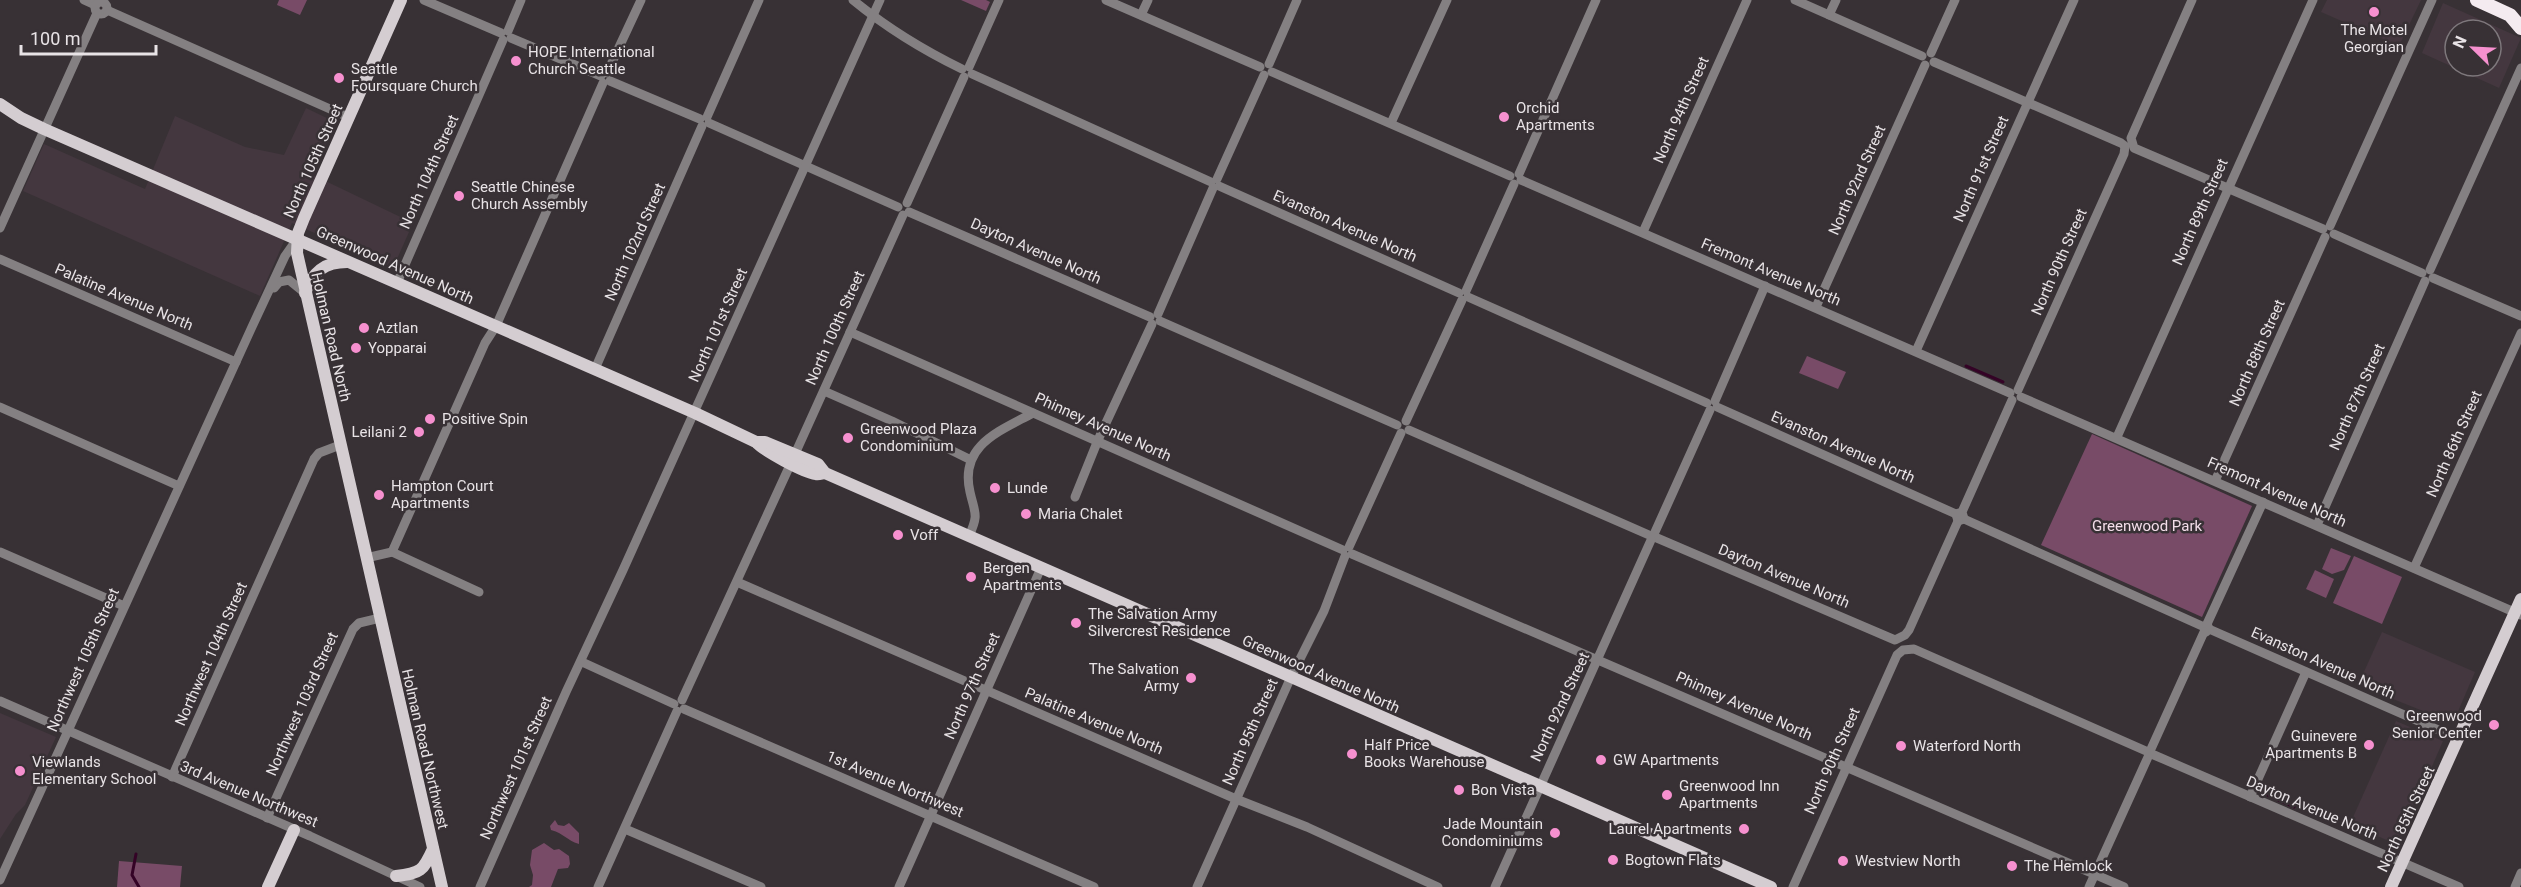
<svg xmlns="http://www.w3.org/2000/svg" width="2521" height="887" viewBox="0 0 2521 887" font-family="Roboto,sans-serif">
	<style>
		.built { fill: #44373f; fill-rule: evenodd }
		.green { fill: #784b67 }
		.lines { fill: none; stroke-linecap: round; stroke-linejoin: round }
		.stream { stroke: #340326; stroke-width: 3 }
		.minor { stroke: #848082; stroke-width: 9 }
		.major { stroke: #d4cdd1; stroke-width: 12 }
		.highway { stroke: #f4ebf0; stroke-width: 14 }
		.poi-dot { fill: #f690cf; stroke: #383135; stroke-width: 2 }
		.labels { text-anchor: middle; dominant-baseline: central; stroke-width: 5; stroke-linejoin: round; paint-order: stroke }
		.poi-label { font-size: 15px; fill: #e8e3e6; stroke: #383135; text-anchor: start }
		.street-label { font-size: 15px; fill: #e8e3e6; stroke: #383135 }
		.park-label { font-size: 15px; fill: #f3dde9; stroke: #383135 }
	</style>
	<rect width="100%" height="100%" fill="#383135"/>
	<g class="built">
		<polygon points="2327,0 2421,0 2399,46 2321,12"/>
		<path d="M2443,3l78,35 -22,50 -77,-35zM2455,30h36v36h-36z"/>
		<polygon points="306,108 335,122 313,175 413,223 393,268 292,223 260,296 23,191 44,144 145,189 175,116 245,147 284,155"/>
		<polygon points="2382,632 2475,672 2453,723 2358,685"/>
		<polygon points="0,713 56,737 25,805 16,814 0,839"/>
		<polygon points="2396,721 2443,741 2398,845 2350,824"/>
	</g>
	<g class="green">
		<polygon points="279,0 307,0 300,15 277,5"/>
		<polygon points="961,0 986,0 990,2 986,11"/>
		<polygon points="1807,356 1846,372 1838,389 1799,373"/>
		<polygon points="2092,434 2252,506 2202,617 2041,545"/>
		<polygon points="2331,548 2351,556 2344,570 2332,574 2322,569"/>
		<polygon points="2354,556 2402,577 2382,624 2333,603"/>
		<polygon points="2315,570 2334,579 2326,598 2306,589"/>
		<path d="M555,820l3,5 6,1 5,-3 10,10v11c-13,-4 -14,-10 -28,-14l-1,-4z"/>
		<polygon points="544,843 554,850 559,849 569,856 570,864 568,868 558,869 551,887 529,887 532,885 533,875 530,865 532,850"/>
		<polygon points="119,861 182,866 180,887 117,887"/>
	</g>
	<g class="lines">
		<g class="stream">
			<polyline points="1966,366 2003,382"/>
			<polyline points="2263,793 2294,807"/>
			<polyline points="136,854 132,875 139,887"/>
		</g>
		<g class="minor">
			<polyline points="84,0 95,5"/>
			<polyline points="424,0 501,33"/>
			<path d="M853,0c34,28 70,50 109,69"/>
			<polyline points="1106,0 1260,67"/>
			<polyline points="1795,0 1922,56"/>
			<polyline points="2192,0 2131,138 2134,148 2323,229"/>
			<circle cx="101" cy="8" r="6"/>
			<polyline points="107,10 348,117"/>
			<polyline points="1141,15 1148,0"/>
			<polyline points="1829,15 1836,0"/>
			<polyline points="508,31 521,0"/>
			<polyline points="511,38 601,76"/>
			<polyline points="1931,53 1955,0"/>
			<polyline points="1934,62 2121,143 2125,146 2124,154 2018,390"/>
			<polyline points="1269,64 1297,0"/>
			<polyline points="969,67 999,0"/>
			<polyline points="1272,72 1510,176"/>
			<polyline points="607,73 641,0"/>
			<polyline points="972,74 1211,182"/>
			<polyline points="610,81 700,119"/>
			<polyline points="707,117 759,0"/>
			<polyline points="709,123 898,207"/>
			<polyline points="1391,123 1447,0"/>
			<polyline points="1519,174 1596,0"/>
			<polyline points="1217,179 1264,75"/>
			<polyline points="1521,180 2010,393"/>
			<polyline points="1219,186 1459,293"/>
			<polyline points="907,203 964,77"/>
			<polyline points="909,212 1150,317"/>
			<polyline points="2330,226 2432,0"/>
			<polyline points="0,228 97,13"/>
			<polyline points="1643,232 1747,0"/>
			<polyline points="2334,234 2422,273"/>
			<polyline points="0,259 236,362"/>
			<polyline points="2430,270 2521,68"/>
			<polyline points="2433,278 2521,316"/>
			<polyline points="397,283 503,40"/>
			<polyline points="274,288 279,282 289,280 305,293"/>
			<polyline points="1466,291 1514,184"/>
			<polyline points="1468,297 1707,403"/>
			<polyline points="1816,307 1925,65"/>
			<polyline points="1158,314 1213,188"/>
			<polyline points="1160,321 1397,425"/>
			<polyline points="850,332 1343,550"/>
			<polyline points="1916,351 2074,0"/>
			<polyline points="595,369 702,126"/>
			<polyline points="824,391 892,421 971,460"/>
			<polyline points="2021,397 2521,615"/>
			<polyline points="1715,401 1765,286"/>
			<polyline points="0,407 179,486"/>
			<polyline points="1717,407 1956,514"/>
			<polyline points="1406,421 1462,300"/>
			<polyline points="1409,430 1649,535"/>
			<polyline points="2117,437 2313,0"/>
			<polyline points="795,454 903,215"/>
			<polyline points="2215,481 2325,237"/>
			<polyline points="1075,497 1098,440 1152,324"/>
			<polyline points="1962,512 1956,514 1958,521 1964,519 1962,512 2012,400"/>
			<polyline points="1964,519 2202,626"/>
			<polyline points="2317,525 2425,281"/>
			<polyline points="1655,532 1710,410"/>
			<path d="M969,536c10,-22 6,-22 1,-44 -11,-47 30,-61 63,-79"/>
			<polyline points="1657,538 1895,640 1905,635 1909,630 1958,521"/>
			<polyline points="1349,547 1401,433"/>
			<polyline points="0,552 124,606"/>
			<polyline points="392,552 479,592"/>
			<polyline points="1352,554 2124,887"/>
			<polyline points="366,558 392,552 485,343 496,326 603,83"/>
			<polyline points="2414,568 2521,333"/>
			<polyline points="737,582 1236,799 1307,827 1438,887"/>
			<polyline points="2209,629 2459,739"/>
			<polyline points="2206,632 2209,629 2207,624 2263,502"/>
			<polyline points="582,662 674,704"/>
			<polyline points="682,700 791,463"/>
			<polyline points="0,701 310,836 420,887"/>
			<polyline points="684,709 1094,887"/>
			<polyline points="2151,749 2204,632"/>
			<polyline points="2154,755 2459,887"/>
			<polyline points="172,777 314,459 319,453 340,445"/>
			<polyline points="2250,797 2306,672"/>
			<polyline points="267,818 353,629 359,623 380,618"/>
			<polyline points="625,829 761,887"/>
			<polyline points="0,880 251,329 285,256 297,239"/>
			<polyline points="480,887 566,692 623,570 880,0"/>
			<polyline points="598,887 677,711"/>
			<polyline points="899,887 1041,568"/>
			<polyline points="1197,887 1291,677 1324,611 1345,556"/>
			<polyline points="1495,887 1651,540"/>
			<polyline points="1793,887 1897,655 1903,650 1914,649 2146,751"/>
			<polyline points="2089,887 2148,757"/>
			<polyline points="2515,887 2521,873"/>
		</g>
		<g class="major">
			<polyline points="401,0 304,218 298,233 297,253 442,887"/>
			<path d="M0,104l21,14 23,11 651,284 61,29c8,9 47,30 60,32 3,1 6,-1 9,-1"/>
			<path d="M305,293c8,-21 19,-31 42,-31"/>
			<polyline points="756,442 765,442 818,464 825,473 1771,887"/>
			<path d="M396,876c25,-3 27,-5 37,-27"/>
			<polyline points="268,887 294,830"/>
			<polyline points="2391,887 2521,599"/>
		</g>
		<polyline class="highway" points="2477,0 2510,15 2521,28"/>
	</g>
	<g class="poi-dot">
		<circle cx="2374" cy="12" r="6"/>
		<circle cx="516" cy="61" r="6"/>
		<circle cx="339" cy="78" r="6"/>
		<circle cx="1504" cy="117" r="6"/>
		<circle cx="459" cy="196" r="6"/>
		<circle cx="364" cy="328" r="6"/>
		<circle cx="356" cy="348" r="6"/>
		<circle cx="430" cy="419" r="6"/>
		<circle cx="419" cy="432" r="6"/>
		<circle cx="848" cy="438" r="6"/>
		<circle cx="995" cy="488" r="6"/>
		<circle cx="379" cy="495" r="6"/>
		<circle cx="1026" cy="514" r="6"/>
		<circle cx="898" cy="535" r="6"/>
		<circle cx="971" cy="577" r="6"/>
		<circle cx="1076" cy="623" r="6"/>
		<circle cx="1191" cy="678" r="6"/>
		<circle cx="2494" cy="725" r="6"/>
		<circle cx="2369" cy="745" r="6"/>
		<circle cx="1901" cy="746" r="6"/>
		<circle cx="1352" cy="754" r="6"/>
		<circle cx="1601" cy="760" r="6"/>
		<circle cx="20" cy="771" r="6"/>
		<circle cx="1459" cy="790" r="6"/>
		<circle cx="1667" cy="795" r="6"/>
		<circle cx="1744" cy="829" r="6"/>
		<circle cx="1555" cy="833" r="6"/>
		<circle cx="1613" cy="860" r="6"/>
		<circle cx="1843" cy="861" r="6"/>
		<circle cx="2012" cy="866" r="6"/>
	</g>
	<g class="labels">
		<g class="poi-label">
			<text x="2374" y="30" text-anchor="middle">The Motel<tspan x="2374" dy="17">Georgian</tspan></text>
			<text x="528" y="52">HOPE International<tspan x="528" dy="17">Church Seattle</tspan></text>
			<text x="351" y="69">Seattle<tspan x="351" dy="17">Foursquare Church</tspan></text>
			<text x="1516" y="108">Orchid<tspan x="1516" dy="17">Apartments</tspan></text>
			<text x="471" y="187">Seattle Chinese<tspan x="471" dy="17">Church Assembly</tspan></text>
			<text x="376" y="328">Aztlan</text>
			<text x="368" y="348">Yopparai</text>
			<text x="442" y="419">Positive Spin</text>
			<text x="860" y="429">Greenwood Plaza<tspan x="860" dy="17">Condominium</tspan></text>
			<text x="407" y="432" text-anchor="end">Leilani 2</text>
			<text x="391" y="486">Hampton Court<tspan x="391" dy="17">Apartments</tspan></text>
			<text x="1007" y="488">Lunde</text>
			<text x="1038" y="514">Maria Chalet</text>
			<text x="910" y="535">Voff</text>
			<text x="983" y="568">Bergen<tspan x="983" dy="17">Apartments</tspan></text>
			<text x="1088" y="614">The Salvation Army<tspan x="1088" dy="17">Silvercrest Residence</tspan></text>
			<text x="1179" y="669" text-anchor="end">The Salvation<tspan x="1179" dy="17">Army</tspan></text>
			<text x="2482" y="716" text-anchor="end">Greenwood<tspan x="2482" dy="17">Senior Center</tspan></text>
			<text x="2357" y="736" text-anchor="end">Guinevere<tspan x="2357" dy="17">Apartments B</tspan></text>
			<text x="1364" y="745">Half Price<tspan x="1364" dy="17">Books Warehouse</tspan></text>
			<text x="1913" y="746">Waterford North</text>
			<text x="1613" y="760">GW Apartments</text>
			<text x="32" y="762">Viewlands<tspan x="32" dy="17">Elementary School</tspan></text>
			<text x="1679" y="786">Greenwood Inn<tspan x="1679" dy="17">Apartments</tspan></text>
			<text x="1471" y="790">Bon Vista</text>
			<text x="1543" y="824" text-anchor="end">Jade Mountain<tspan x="1543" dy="17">Condominiums</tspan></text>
			<text x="1732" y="829" text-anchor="end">Laurel Apartments</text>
			<text x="1625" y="860">Bogtown Flats</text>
			<text x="1855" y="861">Westview North</text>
			<text x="2024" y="866">The Hemlock</text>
		</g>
		<g class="street-label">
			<text transform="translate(1681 110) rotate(-66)">North 94th Street</text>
			<text transform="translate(313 161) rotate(-66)">North 105th Street</text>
			<text transform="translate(1981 169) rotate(-66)">North 91st Street</text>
			<text transform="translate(429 172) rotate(-66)">North 104th Street</text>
			<text transform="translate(1857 180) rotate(-66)">North 92nd Street</text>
			<text transform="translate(2200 212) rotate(-66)">North 89th Street</text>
			<text transform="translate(1345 226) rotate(24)">Evanston Avenue North</text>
			<text transform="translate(635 242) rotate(-66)">North 102nd Street</text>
			<text transform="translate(1036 251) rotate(24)">Dayton Avenue North</text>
			<text transform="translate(2059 262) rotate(-66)">North 90th Street</text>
			<text transform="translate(395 265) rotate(24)">Greenwood Avenue North</text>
			<text transform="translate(1771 272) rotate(23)">Fremont Avenue North</text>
			<text transform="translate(124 297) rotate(23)">Palatine Avenue North</text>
			<text transform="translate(718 325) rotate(-66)">North 101st Street</text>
			<text transform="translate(835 328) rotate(-66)">North 100th Street</text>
			<text transform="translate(331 337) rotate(77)">Holman Road North</text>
			<text transform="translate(2257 353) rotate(-66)">North 88th Street</text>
			<text transform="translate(2357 397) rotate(-66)">North 87th Street</text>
			<text transform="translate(1103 427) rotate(24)">Phinney Avenue North</text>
			<text transform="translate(2454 444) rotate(-66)">North 86th Street</text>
			<text transform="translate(1843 447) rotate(24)">Evanston Avenue North</text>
			<text transform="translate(2277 492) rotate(24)">Fremont Avenue North</text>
			<text transform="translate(1784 576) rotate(23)">Dayton Avenue North</text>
			<text transform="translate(211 654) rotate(-66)">Northwest 104th Street</text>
			<text transform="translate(83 660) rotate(-66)">Northwest 105th Street</text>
			<text transform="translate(2323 663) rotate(24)">Evanston Avenue North</text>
			<text transform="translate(1321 674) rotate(24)">Greenwood Avenue North</text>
			<text transform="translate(972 686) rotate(-66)">North 97th Street</text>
			<text transform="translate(302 704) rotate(-66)">Northwest 103rd Street</text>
			<text transform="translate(1744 706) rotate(24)">Phinney Avenue North</text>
			<text transform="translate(1560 707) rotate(-65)">North 92nd Street</text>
			<text transform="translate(1094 721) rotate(23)">Palatine Avenue North</text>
			<text transform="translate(1250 732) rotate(-66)">North 95th Street</text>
			<text transform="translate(425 749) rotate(77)">Holman Road Northwest</text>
			<text transform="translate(1832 761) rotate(-66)">North 90th Street</text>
			<text transform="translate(516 768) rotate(-66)">Northwest 101st Street</text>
			<text transform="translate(895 784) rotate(23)">1st Avenue Northwest</text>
			<text transform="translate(249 794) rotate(23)">3rd Avenue Northwest</text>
			<text transform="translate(2312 808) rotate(23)">Dayton Avenue North</text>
			<text transform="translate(2406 819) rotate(-65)">North 85th Street</text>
		</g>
		<g class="park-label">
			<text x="2147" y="526">Greenwood Park</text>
		</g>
	</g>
	<g transform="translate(2473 48) rotate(294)"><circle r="28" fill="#383135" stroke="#7e787c" stroke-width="1.5"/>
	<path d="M0-4.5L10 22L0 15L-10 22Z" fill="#f690cf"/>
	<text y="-9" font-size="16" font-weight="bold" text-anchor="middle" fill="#e8e3e6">N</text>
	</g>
	<path d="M21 45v9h135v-9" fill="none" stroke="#e8e3e6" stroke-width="3"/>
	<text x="30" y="45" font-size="18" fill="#e8e3e6" stroke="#383135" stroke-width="4.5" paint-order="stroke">100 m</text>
</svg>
